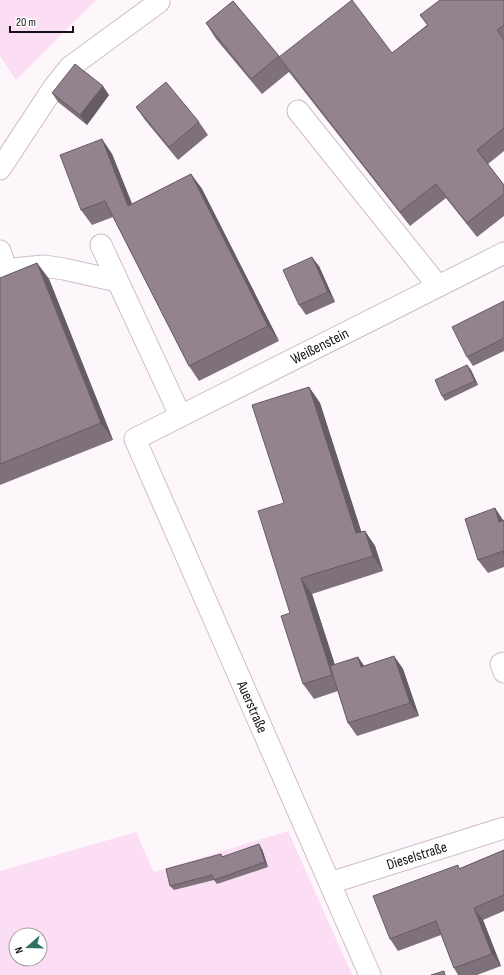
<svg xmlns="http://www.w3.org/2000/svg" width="504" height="975" viewBox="0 0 504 975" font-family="'Sofia Sans Condensed',sans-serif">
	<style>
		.green { fill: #fcdef4; fill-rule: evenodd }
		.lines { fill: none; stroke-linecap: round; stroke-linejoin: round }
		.minor-casing { stroke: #cdbdc9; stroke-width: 23 }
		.minor { stroke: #fff; stroke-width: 21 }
		.wall { fill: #7e717a }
		.shaded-wall { fill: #665c63 }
		.building { fill: #92838e; stroke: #665c63 }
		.labels { text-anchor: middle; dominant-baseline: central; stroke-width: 3.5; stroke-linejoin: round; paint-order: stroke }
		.street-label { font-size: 15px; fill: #171115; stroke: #fff }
	</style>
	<rect width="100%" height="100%" fill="#fdf7fc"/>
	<g class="green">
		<polygon points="0,0 96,0 16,80 0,56"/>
		<path d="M288,831l64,144h-352v-104l136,-39 18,40zM16,935h24v24h-24z"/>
	</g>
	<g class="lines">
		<defs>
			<g id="minor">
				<polyline points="298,111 438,286"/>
				<polyline points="0,169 54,87 70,67 159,2"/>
				<polyline points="101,245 180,415"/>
				<polyline points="0,251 6,269"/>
				<polyline points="0,270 44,266 64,269 117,281"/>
				<polyline points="504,663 501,664 504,672"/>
				<path id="s1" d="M330,883l174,-55"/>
				<path id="s2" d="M370,975l-235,-536 369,-186"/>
			</g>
		</defs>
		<use href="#minor" class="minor-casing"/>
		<use href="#minor" class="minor"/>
	</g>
	<g class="wall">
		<polygon points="504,0 504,151 488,164 504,185 504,216 477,237 446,198 410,226 289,72 262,94 216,39 206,23 233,1 279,57 392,53 427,25 420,15"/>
		<polygon points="52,93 109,95 87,125 58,102"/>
		<polygon points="136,107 199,122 208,135 178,160 145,120"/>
		<polygon points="102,139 112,154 132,204 191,174 202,189 279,341 199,381 189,366 113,217 92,225 81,210"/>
		<polygon points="37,263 49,279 113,440 0,485 0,278"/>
		<polygon points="319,266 335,302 306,315 299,305"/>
		<polygon points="504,301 504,351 473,366 467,357"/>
		<polygon points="467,365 471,370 478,385 445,401 442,396"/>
		<polygon points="309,387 320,403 361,532 365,531 375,546 383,571 312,594 335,665 358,657 364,666 394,656 403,669 419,716 357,736 348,723 338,691 314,699 303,684 290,613 284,503"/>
		<polygon points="495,508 503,520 504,520 504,567 488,573 478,560"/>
		<polygon points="262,849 268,867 217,884 214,880 174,890 170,886 223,856"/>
		<polygon points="504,850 504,911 483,920 501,966 477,975 458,975 454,968 441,935 398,951 390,939 460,868"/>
	</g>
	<g class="shaded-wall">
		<polygon points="103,86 109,95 87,125 80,115"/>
		<polygon points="102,139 112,154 139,221 128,206"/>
		<polygon points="191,174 202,189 279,341 268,326"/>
		<polygon points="312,257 319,266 335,302 328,292"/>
		<polygon points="37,263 49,279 113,440 101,423"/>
		<polygon points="467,365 471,370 478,385 475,381"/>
		<polygon points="309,387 320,403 367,549 356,533"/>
		<polygon points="495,508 504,522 499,522"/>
		<polygon points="365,531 375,546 383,571 373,556"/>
		<polygon points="301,578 312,594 343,690 332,675"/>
		<polygon points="394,656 403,669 419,716 410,703"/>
		<polygon points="358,657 367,670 361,667"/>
		<polygon points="259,844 262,849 268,867 265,862"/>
		<polygon points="474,908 483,920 501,966 492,954"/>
	</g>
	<g class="building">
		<polygon points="352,0 392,53 428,25 420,15 440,0 504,0 504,25 497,30 504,40 504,128 477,150 504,185 504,194 467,223 436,184 400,212 279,57"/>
		<polygon points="233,1 279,56 251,79 206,23"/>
		<polygon points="75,64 103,86 80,115 52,93"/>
		<polygon points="166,82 199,122 169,147 136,107"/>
		<polygon points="102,139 128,206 191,174 268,326 189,366 105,201 81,210 60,155"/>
		<polygon points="312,257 328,292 299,305 283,270"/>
		<polygon points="37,263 101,423 0,464 0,278"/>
		<polygon points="504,301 504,338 467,357 452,327"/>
		<polygon points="467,365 475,381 442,396 435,380"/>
		<polygon points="309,387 356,533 365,531 373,556 301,578 332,675 303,684 281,616 290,613 258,511 284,503 252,405"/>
		<polygon points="495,508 499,522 504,520 504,555 503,551 478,560 465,519"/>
		<polygon points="394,656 410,703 348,723 330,666 358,657 361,667"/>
		<polygon points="259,844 265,862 214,880 212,875 170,886 166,869 221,854 222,857"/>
		<polygon points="504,850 504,895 474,908 492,954 454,968 436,921 390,939 373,896 458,865 459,869"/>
		<polygon points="444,971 445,975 431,975"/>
	</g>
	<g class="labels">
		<g class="street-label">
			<text stroke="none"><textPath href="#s2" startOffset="792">Weißenstein</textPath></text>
			<text transform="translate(252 707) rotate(66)">Auerstraße</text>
			<text stroke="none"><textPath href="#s1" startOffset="91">Dieselstraße</textPath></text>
		</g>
	</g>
	<g transform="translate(28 947) rotate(250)"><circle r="19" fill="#ffffff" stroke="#a2a0a1"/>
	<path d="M0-3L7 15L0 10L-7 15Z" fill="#307365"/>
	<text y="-6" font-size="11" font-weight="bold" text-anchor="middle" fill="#171115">N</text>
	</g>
	<path d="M10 26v6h63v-6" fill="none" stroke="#171115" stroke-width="2"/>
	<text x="16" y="26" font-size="12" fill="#171115" stroke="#ffffff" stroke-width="3" paint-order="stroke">20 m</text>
</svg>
